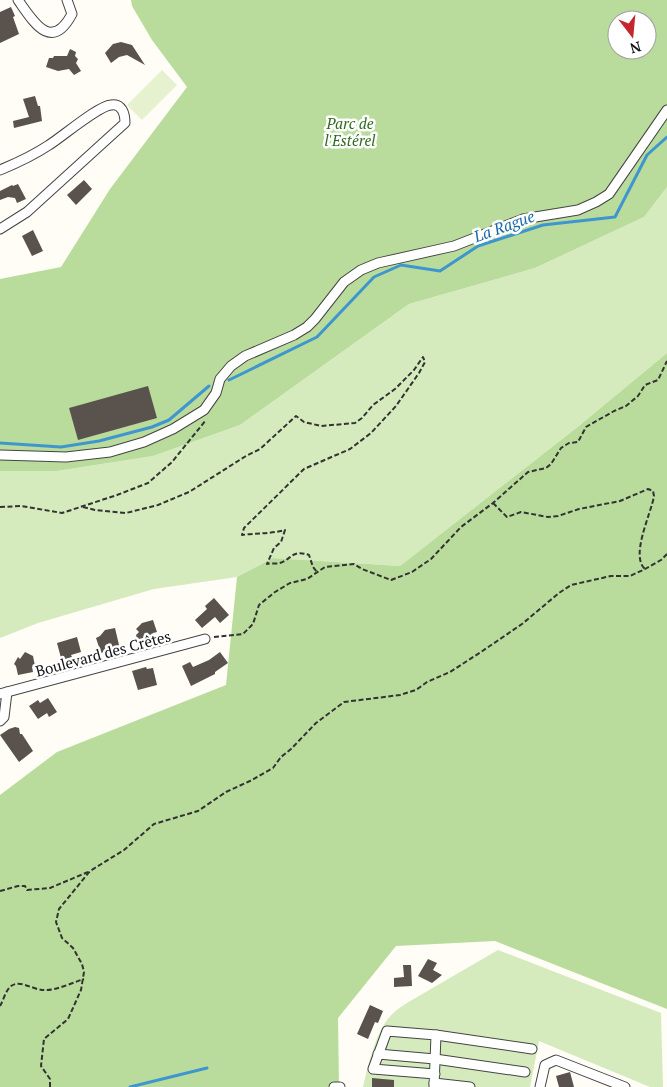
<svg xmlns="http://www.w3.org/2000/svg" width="667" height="1087" viewBox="0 0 667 1087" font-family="'PT Serif',serif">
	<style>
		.green { fill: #d5ebbd }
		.forest { fill: #b9dc9c; fill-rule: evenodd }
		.pitch { fill: #e6f2cf }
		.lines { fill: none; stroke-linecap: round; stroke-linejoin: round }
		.stream { stroke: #3f96cf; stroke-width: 3 }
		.building { fill: #5a524d }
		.minor-casing { stroke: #444; stroke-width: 11 }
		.path { stroke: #333; stroke-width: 2; stroke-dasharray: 5 2.5; stroke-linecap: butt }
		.minor { stroke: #fff; stroke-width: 9 }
		.labels { text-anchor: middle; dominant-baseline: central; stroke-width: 5; stroke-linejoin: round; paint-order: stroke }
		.park-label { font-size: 15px; font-style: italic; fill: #2f6b1f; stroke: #fff }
		.street-label { font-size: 15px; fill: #111; stroke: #fff }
		.water-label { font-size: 16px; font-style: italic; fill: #1768a6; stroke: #fff }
	</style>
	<rect width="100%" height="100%" fill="#fffdf5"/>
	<g class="green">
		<polygon points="667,187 667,353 580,425 400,566 273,558 237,577 154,589 38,623 0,638 0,471 57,471 153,456 240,425 409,304 535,268 644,217"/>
		<path d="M498,950l163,63 2,74h-13l-111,-46 -9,46h-167c4,-19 12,-51 24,-67 7,-9 16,-15 25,-20z"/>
	</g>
	<g class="forest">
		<path d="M131,0h536v187l-23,30 -109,51 -126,36 -169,121 -87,31 -96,15h-57v-192l61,-12 49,-78 77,-102 -35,-47 -20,-34zM617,20h30v30h-30z"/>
		<polygon points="667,353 667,1009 495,941 396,946 338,1018 339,1087 0,1087 0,795 57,752 226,685 237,577 273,558 400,566 580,425"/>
	</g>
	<polygon class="pitch" points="162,70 177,85 142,120 127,105"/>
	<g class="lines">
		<g class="stream">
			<polyline points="229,380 317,337 374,277 401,265 440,271 478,246 543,225 615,217 647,155 667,137"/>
			<polyline points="0,443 61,447 99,441 152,427 169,420 209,386"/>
			<polyline points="130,1087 207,1068"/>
		</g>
	</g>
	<g class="building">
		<polygon points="11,7 15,16 13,17 19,34 0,43 0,12"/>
		<polygon points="121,42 132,45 145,65 127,55 119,57 111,63 105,53 113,44"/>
		<polygon points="70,49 76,52 75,56 78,59 76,63 81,71 74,75 69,69 58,71 46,67 49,58 53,58 54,56 67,56"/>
		<polygon points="35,96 38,106 40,106 42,121 14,128 13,121 29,117 23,99"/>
		<polygon points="84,180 92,189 76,205 67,195"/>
		<polygon points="18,184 26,199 17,203 15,198 8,197 0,200 0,191 12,185 13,186"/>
		<polygon points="33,230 43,251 32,256 22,236"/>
		<polygon points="148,386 157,418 78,440 69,408"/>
		<polygon points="214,598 229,615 220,623 215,617 202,628 195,620 207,609 205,606"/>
		<polygon points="153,620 157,632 153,633 154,636 139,645 136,635 139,632 136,629 142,623"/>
		<polygon points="115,628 119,645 117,646 118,649 101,653 96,638 100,636 105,630"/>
		<polygon points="77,637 81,652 71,655 72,657 65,659 64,657 61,658 57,643"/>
		<polygon points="25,652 33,656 35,666 32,667 33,672 18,675 16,666 14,664 18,657 20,659"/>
		<polygon points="220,652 228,663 215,672 215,674 191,686 182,666 190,662 193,667 209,660"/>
		<polygon points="146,667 147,669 153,668 157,685 138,690 132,671"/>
		<polygon points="48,698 57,712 49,717 47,713 38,719 29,706 38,700 40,703"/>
		<polygon points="15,727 19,728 20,734 22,734 33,751 19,762 0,735 9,729"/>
		<polygon points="428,959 437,963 433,970 442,975 432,983 418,976"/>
		<polygon points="403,965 411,965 412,986 394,987 394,978 404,977"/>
		<polygon points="370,1005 383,1011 378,1023 375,1022 368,1039 357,1034"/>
		<polygon points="570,1072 574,1087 559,1087 556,1076"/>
		<polygon points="372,1078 394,1080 394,1087 372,1087"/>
	</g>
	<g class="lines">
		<defs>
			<g id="minor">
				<path d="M18,0c15,21 33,53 54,14l-5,-14"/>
				<path d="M0,170c17,-7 34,-15 49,-25 13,-8 49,-39 62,-40 11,-2 14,9 14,18l-10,9 -88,80 -27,17"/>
				<polyline points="0,455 66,457 110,452 144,442 173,429 204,410 216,393 220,379 231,366 245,356 294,335 307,327 315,319 344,282 361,270 378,263 454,246 523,219 578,210 596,202 609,194 667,110"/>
				<polyline points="0,694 205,639"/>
				<polyline points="0,721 4,717 7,692"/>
				<polyline points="436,1035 532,1049"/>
				<polyline points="378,1054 435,1059 525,1072"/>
				<polyline points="434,1083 470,1087"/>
				<polyline points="334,1087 340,1087"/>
				<polyline points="434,1087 436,1035 387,1031 373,1069 435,1074"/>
				<polyline points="540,1087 545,1065 556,1060 625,1087"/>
			</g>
		</defs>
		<use href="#minor" class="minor-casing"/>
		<g class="path">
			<path d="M493,503l14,14 14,-5 27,5 10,-1 21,-7 41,-8 28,-12 5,2 1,5c-3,18 -24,60 -9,73"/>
			<polyline points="0,507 21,506 62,513 117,495 148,483 172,462 206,420"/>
			<path d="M83,507l12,3 31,3 32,-8 31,-13 57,-36 14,-7 36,-33 8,6 17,4 34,-3 7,-5 11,-13 22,-16 19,-19 9,-13 2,5 -6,11 -23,33 -25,27 -21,16 -46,20 -60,59 -2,7c15,-2 28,-1 43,-5l-4,12 -7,6 -7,16c4,-1 9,0 13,-1 12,-4 12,-14 29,-8l4,12 4,5"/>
			<polyline points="214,637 243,634 253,624 259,605 275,592 290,583 307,579 325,567 354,564 362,569 391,580 412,572 431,559 461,527 493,503 528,472 546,468 551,464 561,448 569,443 578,442 586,427 614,411 626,406 638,396 645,385 658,380 667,361"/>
			<polyline points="0,891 18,886 25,886 27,890 50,888 88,872"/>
			<path d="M0,1006c3,-5 5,-13 9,-18 8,-10 23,1 33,2 14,1 29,-7 42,-11"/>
			<polyline points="50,1087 50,1079 41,1066 44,1039 68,1019 81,990 84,972 82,964 73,948 62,938 56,922 59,909 90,871 124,850 154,824 198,811 226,792 250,781 273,768 281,757 291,749 316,723 344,702 400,695 416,690 427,682 450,672 481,652 522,624 559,593 571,585 611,576 630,576 645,569 661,560 667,554"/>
		</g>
		<use href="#minor" class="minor"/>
	</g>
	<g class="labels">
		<g class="park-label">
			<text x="350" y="123">Parc de<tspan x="350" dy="17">l'Estérel</tspan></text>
		</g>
		<g class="street-label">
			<text transform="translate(103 653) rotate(-15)">Boulevard des Crêtes</text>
		</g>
		<g class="water-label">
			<text transform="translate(504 226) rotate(-20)">La Rague</text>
		</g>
	</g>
	<g transform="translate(632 35) rotate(164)"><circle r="24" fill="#ffffff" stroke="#a0a0a0"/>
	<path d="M0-4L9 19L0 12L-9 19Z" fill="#c4262e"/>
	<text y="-8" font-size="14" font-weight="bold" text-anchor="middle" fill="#111111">N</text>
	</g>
</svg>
